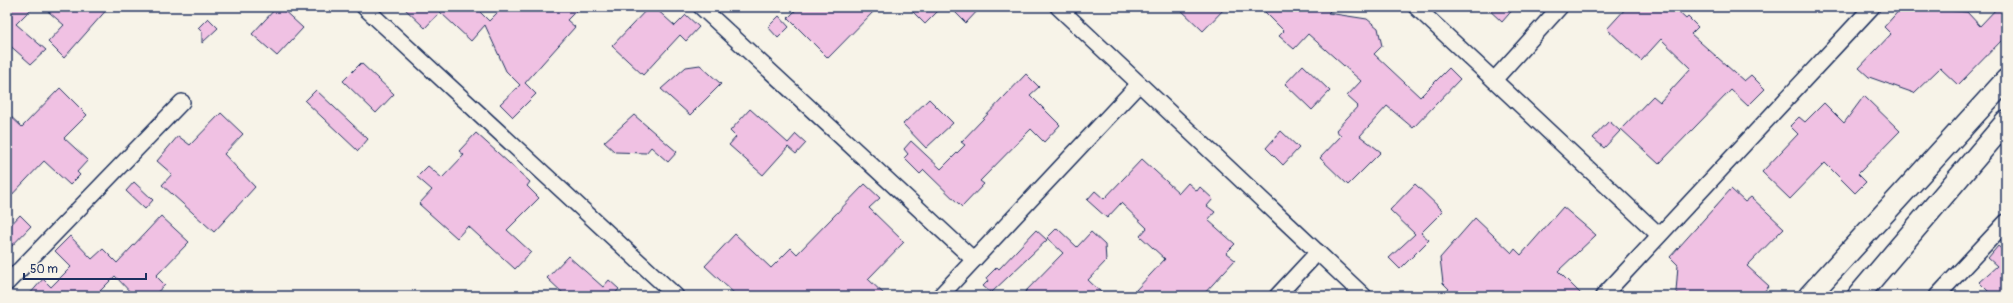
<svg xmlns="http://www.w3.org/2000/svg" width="2013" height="303" viewBox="0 0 2013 303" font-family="Pangolin,sans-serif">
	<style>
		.building { fill: #f0c1e3; stroke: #1b2f5e }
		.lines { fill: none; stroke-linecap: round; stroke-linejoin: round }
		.street-casing { stroke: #1b2f5e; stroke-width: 18 }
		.secondary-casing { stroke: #1b2f5e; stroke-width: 24 }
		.street { stroke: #f7f3e8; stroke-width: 15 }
		.secondary { stroke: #f7f3e8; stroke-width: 21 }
	</style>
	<rect width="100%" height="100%" fill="#f7f3e8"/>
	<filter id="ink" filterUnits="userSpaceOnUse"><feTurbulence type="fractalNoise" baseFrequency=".025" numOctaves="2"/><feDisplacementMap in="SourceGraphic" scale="8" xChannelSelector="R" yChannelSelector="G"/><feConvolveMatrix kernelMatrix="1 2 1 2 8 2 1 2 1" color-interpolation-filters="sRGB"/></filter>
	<g filter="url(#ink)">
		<g class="building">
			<polygon points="7,7 33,7 16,24 46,50 31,64 7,43"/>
			<polygon points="43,7 109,7 64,58 48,42 64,25"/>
			<polygon points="277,7 280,7 303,28 277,56 252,34"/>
			<polygon points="403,7 475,7 489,21 503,7 580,7 567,20 575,27 525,83 536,94 513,117 500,104 520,85 506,71 485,25 471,41 440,12 425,28"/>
			<polygon points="649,7 654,7 675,26 686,15 699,27 686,41 680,35 643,75 612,46"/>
			<polygon points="799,7 878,7 828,58 788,18"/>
			<polygon points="908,7 942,7 925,24"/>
			<polygon points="950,7 981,7 966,23"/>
			<polygon points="1178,7 1226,7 1203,31"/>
			<polygon points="1260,7 1334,7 1328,13 1367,19 1378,28 1382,46 1374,54 1420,97 1449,68 1460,79 1413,128 1387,106 1360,136 1381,152 1348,185 1320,158 1341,136 1336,130 1358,106 1347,96 1361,81 1308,34 1294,49 1279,36 1284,31"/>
			<polygon points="1486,7 1515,7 1502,22"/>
			<polygon points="1627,7 1673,7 1686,19 1688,17 1698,27 1691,34 1744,81 1751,75 1765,89 1748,106 1731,90 1659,164 1621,129 1653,96 1660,102 1691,68 1661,39 1641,61 1607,29"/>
			<polygon points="1902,7 1931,7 1933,9 1967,12 1980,26 1998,7 2006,7 2006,36 1958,85 1940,68 1914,93 1869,77 1859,68 1891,34 1884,27"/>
			<polygon points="779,16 789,27 778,38 768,27"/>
			<polygon points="208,18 218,28 202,43 202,32 198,28"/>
			<polygon points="361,63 394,94 376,113 343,81"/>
			<polygon points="700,65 721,84 690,115 661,89 686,67"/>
			<polygon points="1303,65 1330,91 1312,110 1285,84"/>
			<polygon points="1026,74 1039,87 1030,95 1060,125 1044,142 1031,129 980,181 984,184 962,207 924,170 920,174 904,158 908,154 904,149 911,141 941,169 965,145 961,142"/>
			<polygon points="60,88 87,115 64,138 88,160 77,172 80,175 70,185 44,161 7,200 7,113 22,127"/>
			<polygon points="316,90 368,139 358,151 305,101"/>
			<polygon points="1864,96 1900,131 1858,174 1866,182 1855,193 1825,163 1790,199 1762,172 1798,134 1790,126 1799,117 1805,122 1824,103 1844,123"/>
			<polygon points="929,99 953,123 926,148 903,124"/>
			<polygon points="750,109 788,143 796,134 806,143 796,154 788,147 763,175 729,145 736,137 730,131"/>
			<polygon points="221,113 243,134 224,154 255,187 214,232 162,185 172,174 157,161 178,136 190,145"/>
			<polygon points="634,115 677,152 668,162 651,147 646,153 615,152 604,142"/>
			<polygon points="1609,121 1620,131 1604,148 1593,138"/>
			<polygon points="1281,131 1299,148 1283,165 1266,148"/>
			<polygon points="476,133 530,182 527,186 539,198 507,230 531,252 515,269 468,226 457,238 419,204 432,190 417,177 428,166 442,178 464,155 459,151"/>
			<polygon points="1142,159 1179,193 1188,183 1197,191 1200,187 1213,199 1207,206 1215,212 1208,220 1235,244 1226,253 1235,260 1202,296 1142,296 1136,290 1165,259 1140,236 1147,228 1121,203 1107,218 1087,200 1095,191 1104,199"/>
			<polygon points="134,182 153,200 145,209 126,191"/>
			<polygon points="865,184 880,198 869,208 904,242 868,279 886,296 737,296 705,266 735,234 771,268 791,248 797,254"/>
			<polygon points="1415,184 1443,211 1421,233 1429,240 1400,269 1389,258 1415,234 1390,210"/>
			<polygon points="1731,189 1745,202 1751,197 1784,228 1747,266 1769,286 1760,296 1682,296 1676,292 1678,265 1670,257"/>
			<polygon points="1563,207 1596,235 1558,271 1583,296 1442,296 1449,289 1443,283 1440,258 1475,218 1512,253 1515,249 1521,255"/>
			<polygon points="20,215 31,226 7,251 7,229"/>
			<polygon points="161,216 189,242 156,276 165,285 153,296 134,296 115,276 95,296 28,296 43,279 51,287 71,267 55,251 70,236 92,259 103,249 117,263"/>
			<polygon points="1057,228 1077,247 1091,232 1105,245 1106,261 1088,280 1105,296 1021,296 1063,253 1047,238"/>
			<polygon points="1036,230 1047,240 991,293 983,286 988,281 986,278 997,267 999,269"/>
			<polygon points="1998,246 2006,253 2006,296 1993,296 1979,282 1997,266 1988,258"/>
			<polygon points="568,256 603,287 609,280 619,289 613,296 566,296 547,278"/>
		</g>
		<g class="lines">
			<defs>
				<g id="street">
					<polyline points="364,7 676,296"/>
					<polyline points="701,7 974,260"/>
					<polyline points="1058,7 1364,296"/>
					<polyline points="1416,7 1659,235"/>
					<polyline points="1494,80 1560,7"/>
					<polyline points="7,283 182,102"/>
					<polyline points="940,296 1139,84"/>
					<polyline points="1277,296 1318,252"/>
					<polyline points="1603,296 1872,7"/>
					<polyline points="1937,296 2006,222"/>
				</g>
				<g id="secondary">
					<polyline points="1809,296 2006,80"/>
					<polyline points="1858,296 2006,122"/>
				</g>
			</defs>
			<use href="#street" class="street-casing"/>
			<use href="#secondary" class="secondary-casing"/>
			<use href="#street" class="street"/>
			<use href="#secondary" class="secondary"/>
		</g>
	</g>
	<rect width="2013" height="303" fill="none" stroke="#f7f3e8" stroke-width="24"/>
	<rect x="12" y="12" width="1989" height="279" fill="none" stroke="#1b2f5e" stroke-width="1.5" filter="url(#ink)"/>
	<path d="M24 273v6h122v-6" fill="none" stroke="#1b2f5e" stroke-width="2"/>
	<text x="30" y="273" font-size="12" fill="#1b2f5e" stroke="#f7f3e8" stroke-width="3" paint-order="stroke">50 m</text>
</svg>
